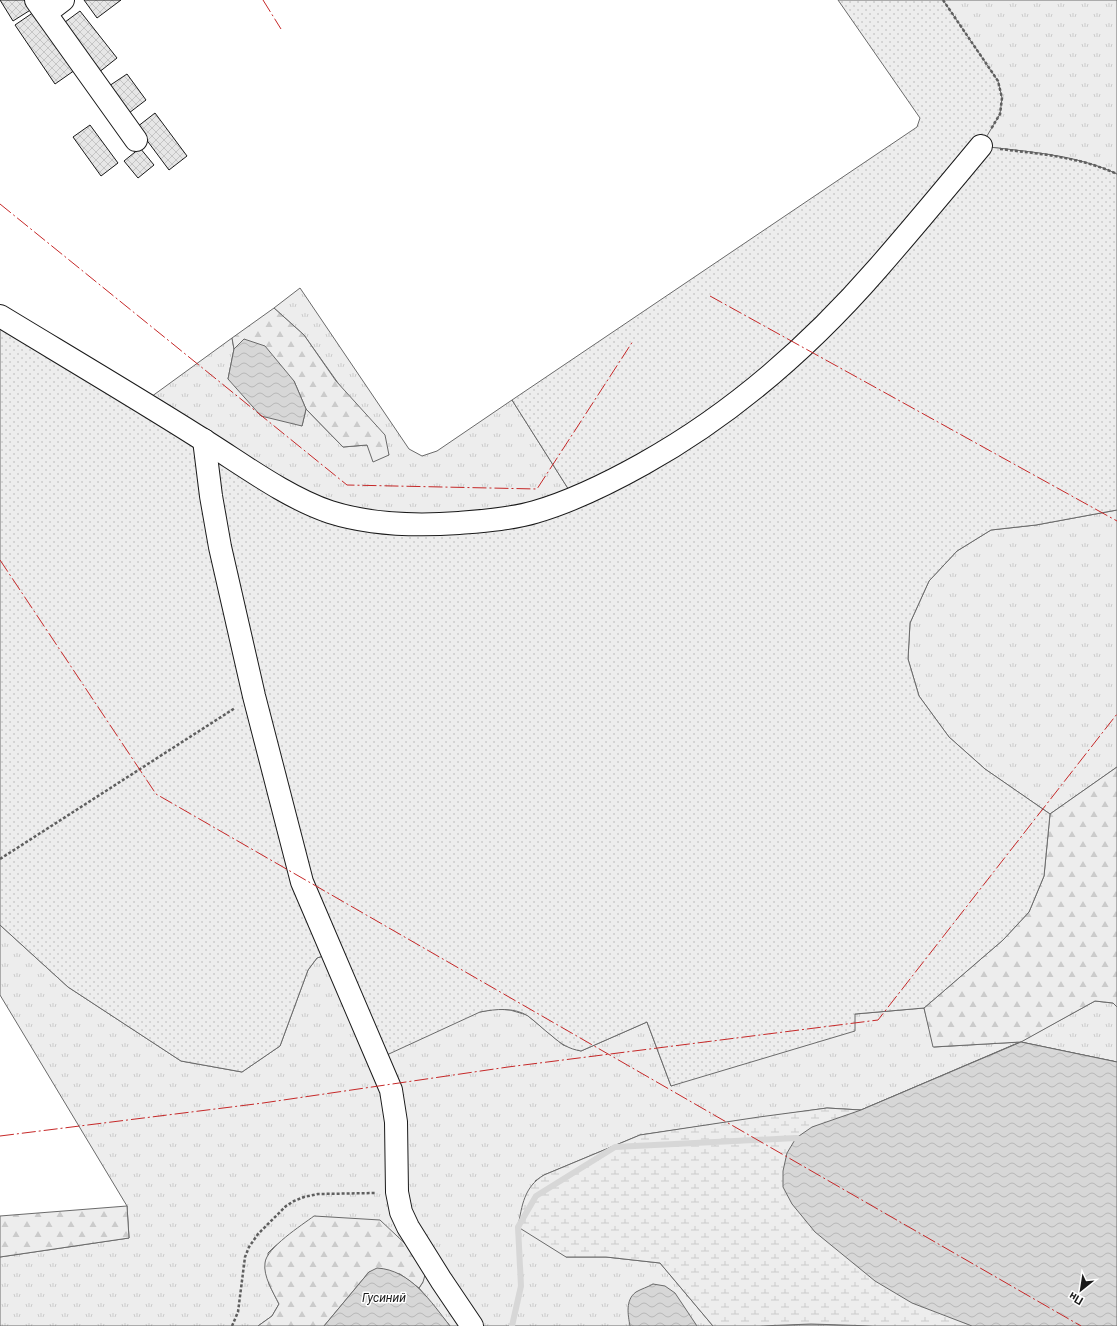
<svg xmlns="http://www.w3.org/2000/svg" width="1117" height="1326" viewBox="0 0 1117 1326" font-family="Roboto,sans-serif">
	<style>
		.grass { fill: url(#grass-tufts); stroke: #6a6a6a }
		.forest { fill: url(#forest-firs); stroke: #6a6a6a }
		.wetland { fill: url(#wetland-marsh); stroke: #6a6a6a }
		.garden { fill: url(#garden-dots); stroke: #6a6a6a }
		.water { fill: url(#water-waves); stroke: #6a6a6a }
		.lines { fill: none; stroke-linecap: round; stroke-linejoin: round }
		.stream { stroke: #d7d7d7; stroke-width: 6 }
		.building { fill: url(#building-cross-hatch); stroke: #1a1a1a }
		.minor-casing { stroke: #1a1a1a; stroke-width: 24 }
		.path { stroke: #5f5f5f; stroke-width: 2.5; stroke-dasharray: 3 2; stroke-linecap: butt }
		.minor { stroke: #fff; stroke-width: 22 }
		.power { stroke: #c62828; stroke-width: 1; stroke-dasharray: 14 3 2 3; stroke-linecap: butt }
		.labels { text-anchor: middle; dominant-baseline: central; stroke-width: 3; stroke-linejoin: round; paint-order: stroke }
		.water-label { font-size: 12px; font-style: italic; fill: #1a1a1a; stroke: #fff }
	</style>
	<defs>
		<pattern id="grass-tufts" width="24" height="20" patternUnits="userSpaceOnUse"><rect width="24" height="20" fill="#ededed"/><path d="M3 7l-1-3M5 7V3M7 7l1-3M15 17l-1-3M17 17v-4M19 17l1-3" fill="none" stroke="#cbcbcb"/></pattern>
		<pattern id="forest-firs" width="22" height="20" patternUnits="userSpaceOnUse"><rect width="22" height="20" fill="#ededed"/><path d="M5 1l3.5 6h-7zM16 11l3.5 6h-7z" fill="#cbcbcb"/></pattern>
		<pattern id="wetland-marsh" width="20" height="14" patternUnits="userSpaceOnUse"><rect width="20" height="14" fill="#ededed"/><path d="M1 5h8M5 5V1M11 12h8M15 12V8" fill="none" stroke="#cbcbcb"/></pattern>
		<pattern id="garden-dots" width="8" height="8" patternUnits="userSpaceOnUse"><rect width="8" height="8" fill="#ededed"/><path d="M2 2h.1M6 6h.1" fill="none" stroke="#cbcbcb" stroke-width="1.8" stroke-linecap="round"/></pattern>
		<pattern id="water-waves" width="16" height="10" patternUnits="userSpaceOnUse"><rect width="16" height="10" fill="#d7d7d7"/><path d="M0 5q4-4 8 0t8 0" fill="none" stroke="#b8b8b8"/></pattern>
		<pattern id="building-cross-hatch" width="8" height="8" patternUnits="userSpaceOnUse"><rect width="8" height="8" fill="#e6e6e6"/><path d="M0 0l8 8M0 8l8-8" fill="none" stroke="#c5c5c5"/></pattern>
	</defs>
	<rect width="100%" height="100%" fill="#fff"/>
	<g class="grass">
		<path d="M943,0h174v174c-42,-20 -91,-22 -136,-28z"/>
		<polygon points="300,288 409,449 422,456 437,451 512,400 574,498 533,513 352,517 144,402 232,338 234,349 228,379 302,426 306,409 343,447 367,445 389,455 304,335 274,308"/>
		<polygon points="1117,510 1117,767 1050,814 985,769 949,737 919,696 908,659 910,623 929,581 957,551 991,530 1036,525"/>
		<polygon points="0,925 68,987 181,1061 242,1072 280,1046 308,970 317,958 332,953 480,1012 495,1009 510,1010 527,1015 563,1045 581,1051 647,1022 671,1086 855,1014 924,1008 934,1047 1020,1042 1095,1001 1113,1003 1117,1007 1117,1062 1020,1042 861,1110 827,1108 640,1135 544,1175 535,1181 566,1257 606,1257 660,1263 713,1326 450,1326 419,1288 423,1282 315,1216 274,1247 268,1253 269,1284 279,1304 272,1316 258,1326 0,1326 0,1257 129,1238 127,1206 0,995"/>
		<polygon points="811,1324 873,1326 760,1326"/>
	</g>
	<g class="forest">
		<polygon points="274,308 304,335 336,381 385,435 389,455 373,462 367,445 343,447 306,409 294,381 244,339 234,349 232,338"/>
		<polygon points="1117,767 1117,1007 1113,1003 1095,1001 1021,1042 933,1047 924,1008 1003,940 1029,912 1044,876 1050,814"/>
		<polygon points="127,1206 129,1238 0,1257 0,1216"/>
		<path d="M314,1216l66,4 33,31 12,24 -2,7 -4,6 -19,-14 -31,-2 -45,54h-66l14,-10 7,-12c-6,-12 -16,-28 -14,-41 1,-15 37,-38 49,-47z"/>
	</g>
	<path class="wetland" d="M1021,1042l96,20v264h-244l-62,-2 -51,2h-47l-53,-63 -54,-6h-40l-48,-30c4,-22 6,-40 26,-52l96,-40 119,-18 68,-9 34,2z"/>
	<path class="garden" d="M838,0h105l55,81 4,17 -2,16 -19,32c46,6 94,8 136,28v336l-81,15 -45,5 -34,21 -28,30 -19,42 -2,36 11,37 30,41 36,32 65,45 -6,62 -15,36 -26,28 -79,68 -69,6v17l-184,55 -24,-64 -66,29c-12,-2 -20,-7 -29,-15 -8,-6 -16,-14 -24,-20 -14,-9 -32,-7 -48,-4l-102,47 -46,-106 -15,5 -9,12 -28,76 -38,26 -61,-11 -113,-74 -68,-62v-609l290,178 118,30 166,-26 -62,-98 405,-273 3,-9z"/>
	<g class="water">
		<polygon points="244,339 265,346 294,381 306,409 302,426 261,416 228,379 234,349"/>
		<polygon points="1021,1042 1117,1062 1117,1326 972,1326 912,1303 875,1281 815,1232 792,1204 783,1187 783,1171 787,1153 796,1138 812,1127 861,1110"/>
		<path d="M377,1268c34,2 54,34 73,58h-126l45,-54z"/>
		<path d="M653,1284l12,2 10,7 22,33h-67c-2,-11 -5,-26 6,-34 5,-3 12,-5 17,-8z"/>
	</g>
	<g class="lines">
		<polyline class="stream" points="512,1326 521,1286 518,1227 536,1196 615,1147 796,1138 803,1140"/>
	</g>
	<g class="building">
		<polygon points="0,0 26,0 32,9 13,21"/>
		<polygon points="84,0 121,0 97,18"/>
		<polygon points="80,11 117,58 98,73 61,25"/>
		<polygon points="34,12 75,70 55,84 15,25"/>
		<polygon points="127,74 146,100 129,113 109,86"/>
		<polygon points="155,113 187,156 169,170 137,127"/>
		<polygon points="90,125 118,163 101,176 73,137"/>
		<polygon points="140,148 154,165 138,178 124,161"/>
	</g>
	<g class="lines">
		<defs>
			<g id="minor">
				<polyline points="36,0 136,140"/>
				<polyline points="46,13 63,0"/>
				<path d="M0,316c66,40 132,79 197,120 41,25 88,61 133,76 41,13 87,14 129,11 24,-2 53,-4 76,-11 38,-11 74,-29 108,-48 90,-50 168,-119 235,-196 35,-40 69,-81 103,-122"/>
				<polyline points="204,440 211,496 220,547 254,696 302,882 391,1090 396,1122 397,1192 401,1212 408,1227 441,1280 472,1326"/>
			</g>
		</defs>
		<use href="#minor" class="minor-casing"/>
		<g class="path">
			<polyline points="943,0 998,81 1002,98 1000,114 991,129"/>
			<path d="M1000,149c40,5 80,8 117,25"/>
			<polyline points="0,859 235,708"/>
			<polyline points="232,1326 238,1312 245,1257 249,1247 258,1234 286,1206 294,1201 304,1197 318,1194 376,1193"/>
		</g>
		<use href="#minor" class="minor"/>
		<g class="power">
			<polyline points="263,0 281,29"/>
			<polyline points="0,204 347,485 537,489 633,341"/>
			<polyline points="710,296 1117,521"/>
			<polyline points="0,560 156,794 1081,1326"/>
			<polyline points="0,1136 263,1103 508,1067 878,1020 1117,714"/>
		</g>
	</g>
	<g class="labels">
		<g class="water-label">
			<text x="384" y="1298">Гусиний</text>
		</g>
	</g>
	<g transform="translate(1081 1290) rotate(210)" stroke="#ffffff" stroke-width="3" paint-order="stroke">
	<path d="M0-3L7 15L0 10L-7 15Z" fill="#1a1a1a"/>
	<text y="-6" font-size="11" font-weight="bold" text-anchor="middle" fill="#1a1a1a">Пн</text>
	</g>
</svg>
